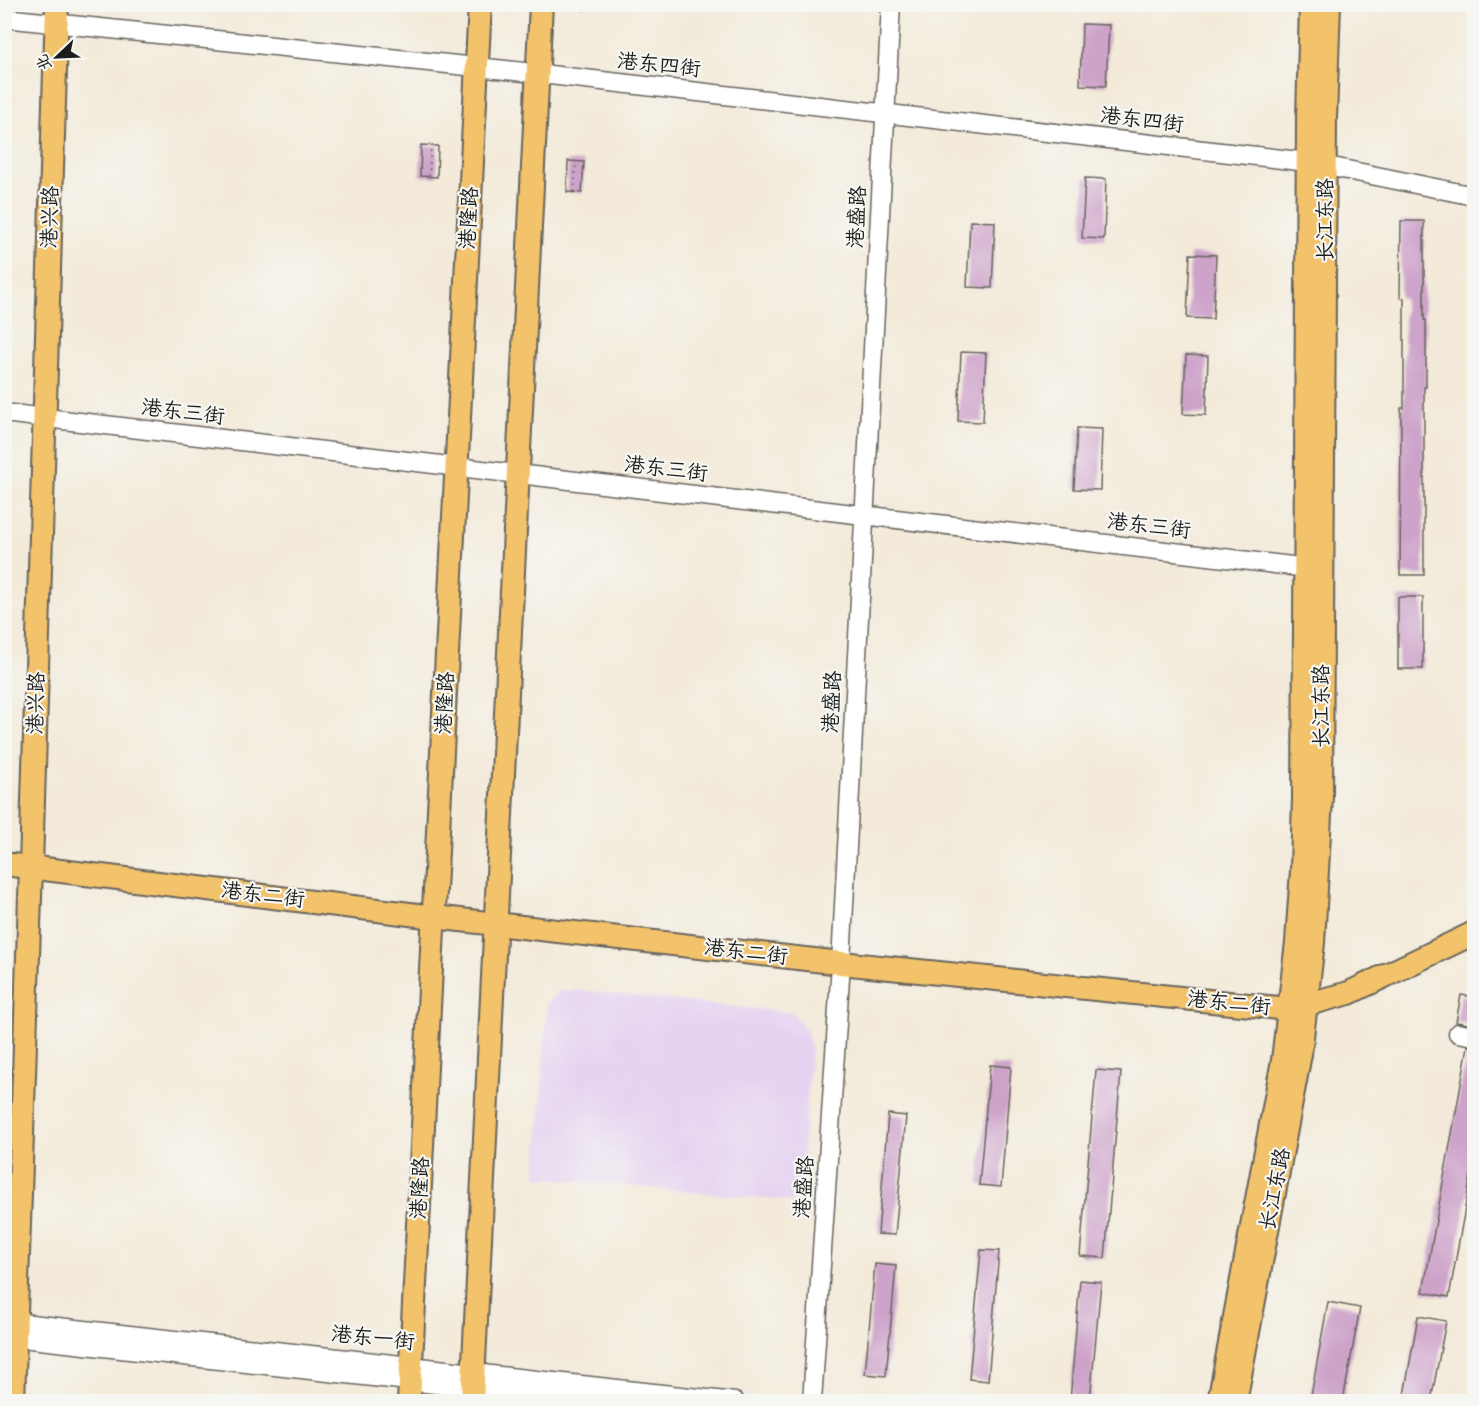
<svg xmlns="http://www.w3.org/2000/svg" width="1479" height="1406" viewBox="0 0 1479 1406" font-family="'Architects Daughter','LXGW WenKai TC',sans-serif">
	<style>
		.built { fill: #e5d3f1 }
		.building { fill: #cda3ca }
		.lines { fill: none; stroke-linecap: round; stroke-linejoin: round }
		.minor-casing { stroke: #67645e; stroke-width: 21 }
		.major-casing { stroke: #67645e; stroke-width: 26 }
		.path { stroke: #67645e; stroke-width: 2; stroke-dasharray: 1.5 4.5; stroke-linecap: butt }
		.minor { stroke: #fff; stroke-width: 18 }
		.major { stroke: #f2c36a; stroke-width: 22 }
		.labels { text-anchor: middle; dominant-baseline: central; stroke-width: 4.5; stroke-linejoin: round; paint-order: stroke }
		.street-label { font-size: 21px; fill: #1c1c1c; stroke: #f6f6f2 }
	</style>
	<rect width="100%" height="100%" fill="#f6f6f2"/>
	<filter id="ink" filterUnits="userSpaceOnUse"><feTurbulence type="fractalNoise" baseFrequency=".0167" numOctaves="2"/><feDisplacementMap in="SourceGraphic" scale="12" xChannelSelector="R" yChannelSelector="G"/><feConvolveMatrix kernelMatrix="1 2 1 2 8 2 1 2 1" color-interpolation-filters="sRGB"/></filter>
	<filter id="wash" filterUnits="userSpaceOnUse"><feTurbulence type="fractalNoise" baseFrequency=".008" numOctaves="4" result="noise"/><feDisplacementMap in="SourceGraphic" scale="24" xChannelSelector="R" yChannelSelector="G"/><feGaussianBlur stdDeviation="1.35" result="paint"/><feColorMatrix in="noise" values="0 0 0 0 0 0 0 0 0 0 0 0 0 0 0 0 0 1.4 0 .05"/><feComposite in="paint" operator="in"/></filter>
	<g filter="url(#wash)">
		<rect width="100%" height="100%" fill="#f3ead9"/>
		<polygon class="built" points="573,990 793,1013 807,1033 811,1049 799,1202 536,1177 547,1003 558,992"/>
		<g id="blocks">
			<g class="building">
				<polygon points="1082,24 1109,25 1106,86 1080,85"/>
				<polygon points="421,145 438,146 437,177 420,176"/>
				<polygon points="568,161 584,162 582,193 567,192"/>
				<polygon points="1085,178 1106,179 1104,239 1082,238"/>
				<polygon points="970,221 995,222 992,288 967,287"/>
				<polygon points="1401,221 1424,221 1424,320 1426,320 1426,387 1424,387 1424,575 1400,575 1401,408 1404,408 1404,298 1400,298"/>
				<polygon points="1190,254 1216,255 1213,319 1187,318"/>
				<polygon points="961,352 986,353 983,422 958,421"/>
				<polygon points="1186,355 1208,356 1206,415 1183,414"/>
				<polygon points="1077,428 1102,429 1100,490 1074,489"/>
				<rect x="1398" y="597" width="25" height="72"/>
				<polygon points="1461,995 1474,997 1474,1025 1456,1022"/>
				<polygon points="1468,1046 1474,1047 1474,1158 1449,1297 1423,1292"/>
				<polygon points="990,1065 1011,1067 1001,1187 979,1185"/>
				<polygon points="1096,1070 1121,1072 1105,1258 1080,1256"/>
				<polygon points="888,1114 906,1116 895,1235 878,1234"/>
				<polygon points="981,1250 999,1251 988,1381 969,1379"/>
				<polygon points="875,1264 896,1266 886,1376 865,1374"/>
				<polygon points="1080,1280 1101,1282 1090,1401 1070,1401"/>
				<polygon points="1328,1302 1360,1308 1343,1401 1310,1401"/>
				<polygon points="1418,1316 1446,1321 1431,1401 1403,1401"/>
			</g>
		</g>
	</g>
	<g filter="url(#ink)">
		<use href="#blocks" fill-opacity="0" stroke="#67645e" stroke-width="1.5"/>
		<g class="lines">
			<defs>
				<g id="minor">
					<polyline points="4,18 515,71 1308,162 1474,196"/>
					<polyline points="4,413 1317,569"/>
					<polyline points="1458,1033 1474,1036"/>
					<polyline points="4,1321 735,1402"/>
					<polyline points="4,1336 597,1402"/>
					<polyline points="812,1402 841,963 891,4"/>
				</g>
				<g id="major">
					<polyline points="4,864 434,917 841,963 1289,1009 1349,993 1474,933"/>
					<polyline points="13,1402 31,867 57,4"/>
					<polyline points="409,1402 480,4"/>
					<polyline points="472,1402 541,4"/>
					<polyline points="1219,1402 1283,1060 1297,942 1302,870 1304,797 1308,117 1311,4"/>
					<polyline points="1235,1402 1300,1054 1313,943 1321,797 1325,118 1329,4"/>
				</g>
			</defs>
			<use href="#minor" class="minor-casing"/>
			<use href="#major" class="major-casing"/>
			<g class="path">
				<polyline points="584,11 585,4"/>
				<polyline points="429,176 431,145"/>
				<polyline points="574,192 576,161"/>
			</g>
			<use href="#minor" class="minor"/>
			<use href="#major" class="major"/>
		</g>
	</g>
	<g class="labels">
		<g class="street-label">
			<text transform="translate(659 65) rotate(6)">港东四街</text>
			<text transform="translate(1142 120) rotate(7)">港东四街</text>
			<text transform="translate(50 217) rotate(-88)">港兴路</text>
			<text transform="translate(857 217) rotate(-87)">港盛路</text>
			<text transform="translate(469 218) rotate(-87)">港隆路</text>
			<text transform="translate(1325 220) rotate(-90)">长江东路</text>
			<text transform="translate(183 412) rotate(7)">港东三街</text>
			<text transform="translate(666 469) rotate(7)">港东三街</text>
			<text transform="translate(1149 526) rotate(7)">港东三街</text>
			<text transform="translate(832 702) rotate(-87)">港盛路</text>
			<text transform="translate(36 703) rotate(-88)">港兴路</text>
			<text transform="translate(445 703) rotate(-87)">港隆路</text>
			<text transform="translate(1321 706) rotate(-90)">长江东路</text>
			<text transform="translate(263 895) rotate(7)">港东二街</text>
			<text transform="translate(746 952) rotate(7)">港东二街</text>
			<text transform="translate(1229 1003) rotate(6)">港东二街</text>
			<text transform="translate(804 1187) rotate(-86)">港盛路</text>
			<text transform="translate(420 1188) rotate(-87)">港隆路</text>
			<text transform="translate(1275 1189) rotate(-79)">长江东路</text>
			<text transform="translate(373 1338) rotate(6)">港东一街</text>
		</g>
	</g>
	<rect width="1479" height="1406" fill="none" stroke="#f6f6f2" stroke-width="24"/>
	<g transform="translate(57 57) rotate(247)" stroke="#f6f6f2" stroke-width="4.5" paint-order="stroke">
	<path d="M0-4.5L10 22L0 15L-10 22Z" fill="#1c1c1c"/>
	<text y="-9" font-size="16" font-weight="bold" text-anchor="middle" fill="#1c1c1c">北</text>
	</g>
</svg>
